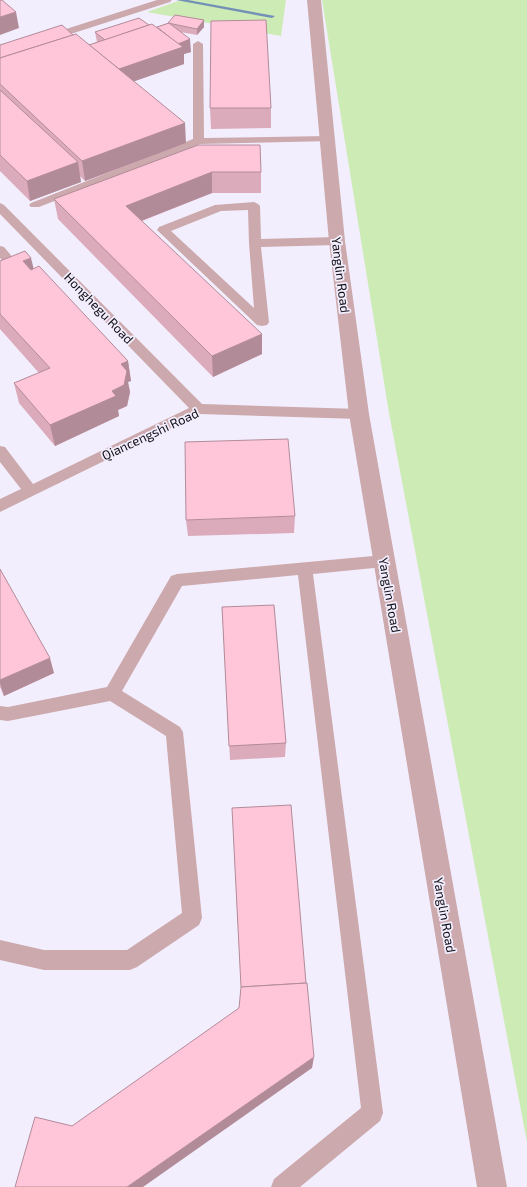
<svg xmlns="http://www.w3.org/2000/svg" width="527" height="1187" viewBox="0 0 527 1187" font-family="'Exo 2',sans-serif">
	<style>
		.green { fill: #cdebb4 }
		.lines { fill: none; stroke-linecap: round; stroke-linejoin: round }
		.stream { fill: #7390b7; fill-rule: evenodd }
		.service { fill: #cba9ad; fill-rule: evenodd }
		.tertiary { fill: #cba9ad; fill-rule: evenodd }
		.wall { fill: #dbaabb }
		.shaded-wall { fill: #b28b99 }
		.building { fill: #ffc6da; stroke: #b28b99 }
		.labels { text-anchor: middle; dominant-baseline: central; stroke-width: 3.5; stroke-linejoin: round; paint-order: stroke }
		.street-label { font-size: 13px; fill: #121017; stroke: #f3eefd }
	</style>
	<rect width="100%" height="100%" fill="#f3eefd"/>
	<g class="green">
		<polygon points="181,0 286,0 281,36 147,12"/>
		<polygon points="322,0 527,0 527,1142 389,413"/>
	</g>
	<g class="lines">
		<polygon class="stream" points="176,0 188,0 275,16 272,18"/>
		<g class="service">
			<polygon points="157,0 172,0 170,2 52,40 48,41 43,38 44,36"/>
			<polygon points="198,41 203,44 204,138 328,136 332,137 334,139 332,141 200,144 39,207 31,207 29,205 31,203 193,139 193,44"/>
			<path d="M254,202l4,2 2,2 1,33 76,-2 4,1 2,3 -2,3 -4,1 -76,2 8,75 -2,3 -5,1 -5,-1 -100,-95 2,-3 56,-22zM248,210l1,33 5,65 -83,-77 50,-20z"/>
			<polygon points="0,203 4,205 202,404 359,409 364,411 366,414 364,417 359,419 200,414 0,512 0,499 21,489 0,462 0,446 5,447 33,484 189,408 0,214"/>
			<polygon points="0,246 4,247 21,267 19,270 0,277 0,268 7,266 0,258"/>
			<polygon points="384,555 390,557 392,561 390,565 384,567 313,574 383,1113 380,1121 300,1187 271,1187 274,1179 361,1108 298,575 182,586 122,691 180,727 183,732 202,918 199,925 137,967 130,970 44,970 0,960 0,940 44,950 127,950 182,913 166,736 110,701 8,721 0,720 0,706 8,707 107,687 171,576 177,574"/>
		</g>
		<polygon class="tertiary" points="307,0 321,0 345,241 369,414 507,1187 477,1187 349,414 329,241"/>
	</g>
	<g class="wall">
		<polygon points="204,20 204,27 197,35 180,32 191,52 184,54 184,64 134,81 186,143 85,181 80,176 81,182 30,201 0,171 0,45 73,35 89,45 97,42 95,32 149,25 157,27 168,23"/>
		<polygon points="210,108 271,108 271,128 211,129"/>
		<polygon points="198,145 261,172 261,193 212,193 142,221 262,354 213,377 58,219 54,199"/>
		<polygon points="0,261 34,269 128,361 131,381 128,382 130,392 127,406 118,410 119,416 55,446 19,403 14,383 39,373 0,329"/>
		<polygon points="295,516 294,533 188,536 186,520"/>
		<polygon points="0,569 54,673 4,696 0,687"/>
		<polygon points="222,607 286,743 285,757 230,760"/>
	</g>
	<g class="shaded-wall">
		<polygon points="16,12 19,28 0,35 0,17"/>
		<polygon points="204,20 204,27 197,35 197,29"/>
		<polygon points="190,39 191,52 184,54 184,64 118,87 116,70 174,45"/>
		<polygon points="185,123 186,143 85,181 82,161"/>
		<polygon points="78,162 81,182 30,201 27,181"/>
		<polygon points="212,172 212,193 128,226 126,206"/>
		<polygon points="31,258 36,278 23,261"/>
		<polygon points="262,334 262,354 213,377 212,356"/>
		<polygon points="128,361 131,381 128,382 130,392 127,406 118,410 119,416 55,446 50,425 121,364"/>
		<polygon points="50,658 54,673 4,696 0,683 0,680"/>
		<polygon points="314,1057 312,1068 143,1187 127,1187"/>
	</g>
	<g class="building">
		<polygon points="0,0 2,0 16,12 0,17"/>
		<polygon points="175,15 204,20 197,29 168,23"/>
		<polygon points="139,18 149,25 105,40 95,32"/>
		<polygon points="266,20 271,108 210,108 211,21"/>
		<polygon points="169,23 190,39 178,44 157,27"/>
		<polygon points="152,24 183,47 119,69 89,45"/>
		<polygon points="62,25 73,35 0,58 0,45"/>
		<polygon points="76,34 185,123 82,161 0,84 0,58"/>
		<polygon points="0,90 78,162 27,181 0,155"/>
		<polygon points="198,145 260,145 261,172 212,172 126,206 262,334 212,356 54,199"/>
		<polygon points="25,251 31,258 23,261 31,270 39,266 128,361 121,364 127,371 124,385 112,391 116,396 50,425 14,383 50,368 0,314 0,261"/>
		<polygon points="288,439 295,516 186,520 185,442"/>
		<polygon points="0,569 50,658 0,680"/>
		<polygon points="274,605 286,743 229,746 222,607"/>
		<polygon points="291,805 306,983 241,987 232,808"/>
		<polygon points="307,983 314,1057 127,1187 15,1187 35,1117 72,1126 239,1008 241,987"/>
	</g>
	<g class="labels">
		<g class="street-label">
			<text transform="translate(341 275) rotate(83)">Yanglin Road</text>
			<text transform="translate(99 308) rotate(46)">Honghegu Road</text>
			<text transform="translate(150 434) rotate(-25)">Qiancengshi Road</text>
			<text transform="translate(390 595) rotate(80)">Yanglin Road</text>
			<text transform="translate(445 915) rotate(80)">Yanglin Road</text>
		</g>
	</g>
</svg>
